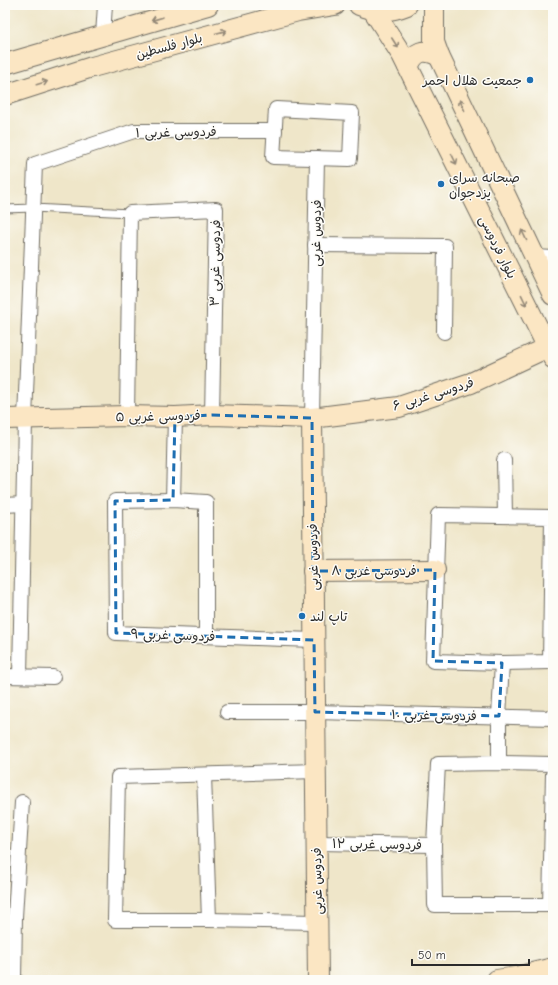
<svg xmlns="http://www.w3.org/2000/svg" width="558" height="985" viewBox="0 0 558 985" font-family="'Comic Neue','Playpen Sans Arabic',sans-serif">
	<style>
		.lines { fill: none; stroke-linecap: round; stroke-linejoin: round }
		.lane-casing { stroke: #706c62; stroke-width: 9 }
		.street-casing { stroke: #706c62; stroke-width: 16 }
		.secondary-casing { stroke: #706c62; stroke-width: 22 }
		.lane { stroke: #fff; stroke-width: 7 }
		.street { stroke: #fff; stroke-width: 14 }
		.secondary { stroke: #fbe6c3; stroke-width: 20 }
		.oneway { stroke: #938877 }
		.marked { fill: none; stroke: #1f6fb2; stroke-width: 3; stroke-dasharray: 8 5; stroke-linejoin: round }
		.poi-dot { fill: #1f6fb2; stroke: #fdfcf7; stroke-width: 1.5 }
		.labels { text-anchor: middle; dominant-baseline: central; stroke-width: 3; stroke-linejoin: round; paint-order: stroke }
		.street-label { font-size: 13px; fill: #2b2b2b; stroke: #fdfcf7 }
		.poi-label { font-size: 13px; fill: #2b2b2b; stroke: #fdfcf7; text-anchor: start }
	</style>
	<rect width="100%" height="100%" fill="#fdfcf7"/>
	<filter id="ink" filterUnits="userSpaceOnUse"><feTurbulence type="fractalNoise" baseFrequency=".025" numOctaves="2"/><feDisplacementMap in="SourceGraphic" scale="8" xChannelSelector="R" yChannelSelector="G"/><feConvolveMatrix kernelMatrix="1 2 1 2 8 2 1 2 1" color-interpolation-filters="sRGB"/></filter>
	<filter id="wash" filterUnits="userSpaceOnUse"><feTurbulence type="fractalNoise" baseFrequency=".012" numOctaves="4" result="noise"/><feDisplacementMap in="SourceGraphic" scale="16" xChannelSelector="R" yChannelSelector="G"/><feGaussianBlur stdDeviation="0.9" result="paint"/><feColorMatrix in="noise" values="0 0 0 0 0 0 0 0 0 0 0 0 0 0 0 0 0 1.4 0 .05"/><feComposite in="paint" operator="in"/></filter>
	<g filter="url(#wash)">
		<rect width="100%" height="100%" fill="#efe6c9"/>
	</g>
	<g filter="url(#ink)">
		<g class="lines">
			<defs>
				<polyline id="lane" points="5,209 33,208 130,213"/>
				<g id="street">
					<polyline points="103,35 105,5"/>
					<polygon points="276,109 352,113 350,159 273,157"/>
					<polyline points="315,245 445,246 444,332"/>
					<polyline points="535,257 553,258"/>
					<polyline points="127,416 130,213 216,209 212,415"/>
					<polyline points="312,418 317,158"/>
					<polyline points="504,460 505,516"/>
					<polyline points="173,500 175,417"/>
					<polyline points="5,505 23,504"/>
					<polygon points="438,515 552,517 550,662 502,663 433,661"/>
					<path d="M206,636v-134l-33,-2 -58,1 1,132c66,2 132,5 198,7"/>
					<polyline points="5,676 53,677"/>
					<polyline points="20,676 25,419 35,164 134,131 275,131"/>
					<polyline points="227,712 315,712 553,718"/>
					<polyline points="499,763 499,716 502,663"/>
					<polyline points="204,775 209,920 115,920 118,777 316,771"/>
					<polyline points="317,843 434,845 438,764 499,763 553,764"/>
					<polyline points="434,845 435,905 550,905 553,774"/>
					<polyline points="209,920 317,922"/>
					<polyline points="14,980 15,917 22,802"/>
				</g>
				<g id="secondary">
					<path d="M359,5c18,7 31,7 48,0"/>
					<polyline points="434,5 434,42 439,56 553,295"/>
					<polyline points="373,10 402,55 553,358"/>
					<polyline points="5,64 208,5"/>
					<path d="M408,67c7,-16 15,-19 31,-11"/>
					<polyline points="5,95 92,67 298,11 335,5"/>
					<polyline points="312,418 318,980"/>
					<polyline points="5,419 127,416 175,417 212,415 312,418 399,407 471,383 548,347"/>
					<polyline points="313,571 435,570"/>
					<polyline points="497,980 516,977 553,968"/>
				</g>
			</defs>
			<use href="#lane" class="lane-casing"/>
			<use href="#street" class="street-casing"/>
			<use href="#secondary" class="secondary-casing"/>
			<use href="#lane" class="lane"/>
			<use href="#street" class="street"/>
			<use href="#secondary" class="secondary"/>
		</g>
		<defs><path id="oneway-shaft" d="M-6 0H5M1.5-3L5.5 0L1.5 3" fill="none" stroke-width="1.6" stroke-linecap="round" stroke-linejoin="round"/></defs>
		<g class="oneway">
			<use href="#oneway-shaft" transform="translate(157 19) rotate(164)"/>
			<use href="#oneway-shaft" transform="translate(221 32) rotate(-15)"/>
			<use href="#oneway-shaft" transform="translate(395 43) rotate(57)"/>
			<use href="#oneway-shaft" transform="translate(42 83) rotate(-17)"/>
			<use href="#oneway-shaft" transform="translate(462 105) rotate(-115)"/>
			<use href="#oneway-shaft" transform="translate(454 159) rotate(64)"/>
			<use href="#oneway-shaft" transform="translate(524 235) rotate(-115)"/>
			<use href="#oneway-shaft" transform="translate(524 300) rotate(64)"/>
		</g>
	</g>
	<path class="marked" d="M212,415l100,3 1,153 122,-1 -2,91 69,2 -3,53 -184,-4 -1,-72 -198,-7 -1,-132 58,-1 2,-83z"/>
	<g class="poi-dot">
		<circle cx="530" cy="80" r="4"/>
		<circle cx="441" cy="184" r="4"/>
		<circle cx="302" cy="616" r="4"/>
	</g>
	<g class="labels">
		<g class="street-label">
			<text transform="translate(169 46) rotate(-15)">بلوار فلسطین</text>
			<text transform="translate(176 132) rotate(-1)">فردوسی غربی ۱</text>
			<text transform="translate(316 233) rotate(-89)">فردوس غربی</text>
			<text transform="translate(498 247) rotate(64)">بلوار فردوسی</text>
			<text transform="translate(215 263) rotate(-89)">فردوسی غربی ۳</text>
			<text transform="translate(433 394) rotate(-17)">فردوسی غربی ۶</text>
			<text transform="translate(158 416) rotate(-1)">فردوسی غربی ۵</text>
			<text transform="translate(313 557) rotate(-91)">فردوس غربی</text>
			<text x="374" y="570">فردوسی غربی ۸</text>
			<text transform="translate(173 635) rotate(2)">فردوسی غربی ۹</text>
			<text transform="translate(434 715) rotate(1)">فردوسی غربی ۱۰</text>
			<text transform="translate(377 844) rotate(1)">فردوسی غربی ۱۲</text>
			<text transform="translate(317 881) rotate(-91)">فردوس غربی</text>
		</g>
		<g class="poi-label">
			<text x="522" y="80" text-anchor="end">جمعیت هلال احمر</text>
			<text x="449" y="177">صبحانه سرای<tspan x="449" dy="15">یزدجوان</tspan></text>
			<text x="310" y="616">تاپ لند</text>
		</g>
	</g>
	<rect width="558" height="985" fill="none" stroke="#fdfcf7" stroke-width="20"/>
	<path d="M412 959v6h117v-6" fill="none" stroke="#2b2b2b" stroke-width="2"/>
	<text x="418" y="959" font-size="12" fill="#2b2b2b" stroke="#fdfcf7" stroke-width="3" paint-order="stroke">50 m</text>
</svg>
